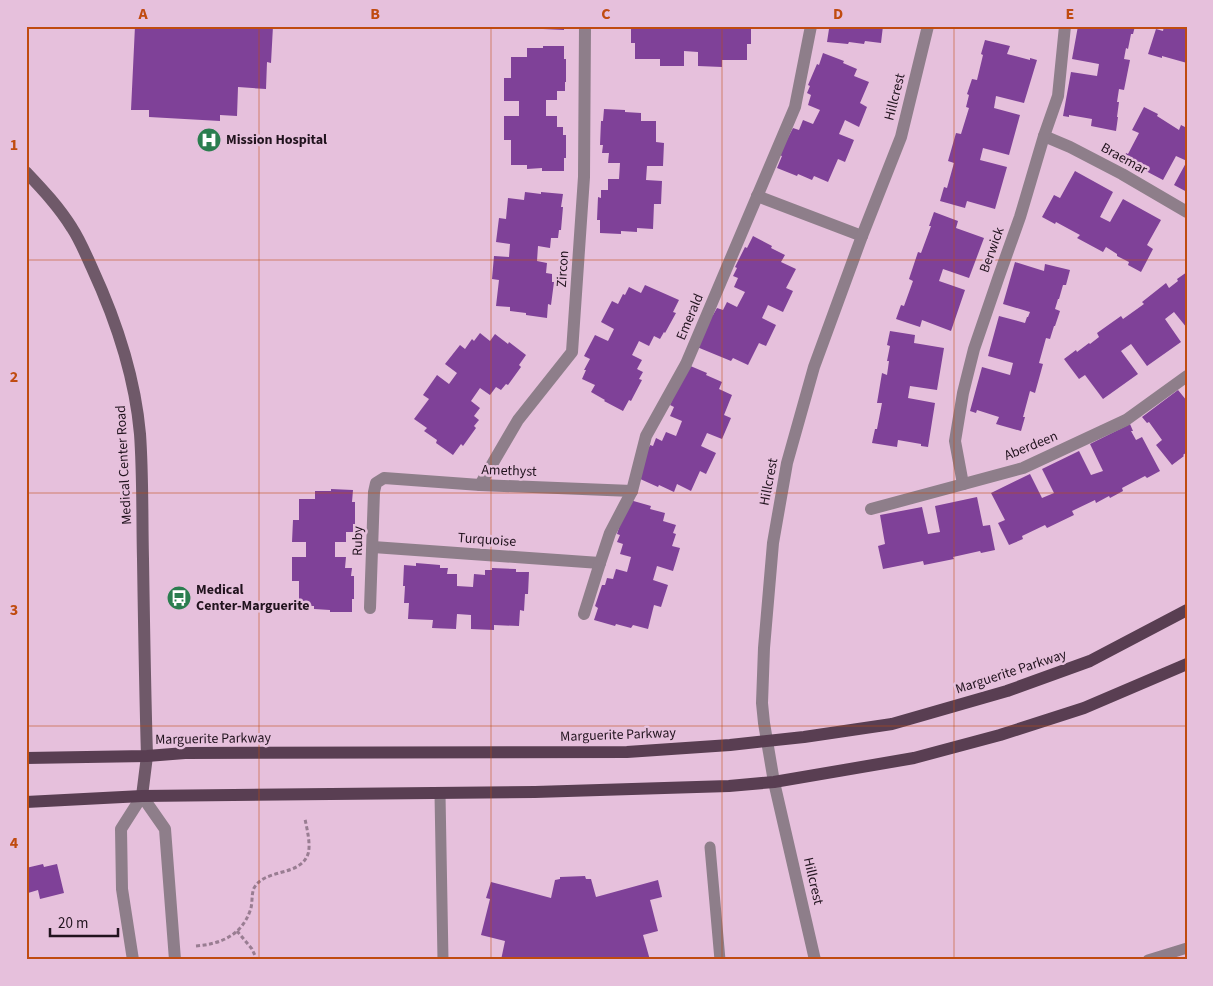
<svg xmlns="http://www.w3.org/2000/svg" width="1213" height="986" viewBox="0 0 1213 986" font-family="'Source Sans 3',sans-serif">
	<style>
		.building { fill: #7f4198 }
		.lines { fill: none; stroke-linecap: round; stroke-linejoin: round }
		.path { stroke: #997d92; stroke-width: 3; stroke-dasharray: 4 2.5; stroke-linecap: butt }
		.service { stroke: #8e7e8a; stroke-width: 11 }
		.minor { stroke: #8e7e8a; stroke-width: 12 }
		.tertiary { stroke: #8e7e8a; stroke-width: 12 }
		.secondary { stroke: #6f5969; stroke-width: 12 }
		.primary { stroke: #593e52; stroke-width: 12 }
		.grid { fill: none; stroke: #c04b10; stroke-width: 1; stroke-opacity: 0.55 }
		.labels { text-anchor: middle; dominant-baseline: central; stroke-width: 5; stroke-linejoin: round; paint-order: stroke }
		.street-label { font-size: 14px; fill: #21131e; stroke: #e6c0dc }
		.poi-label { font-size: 14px; font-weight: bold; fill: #21131e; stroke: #e6c0dc; text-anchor: start }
		.neatline { fill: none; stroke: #c04b10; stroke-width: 2 }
		.grid-label { font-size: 16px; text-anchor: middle; font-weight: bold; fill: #c04b10 }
	</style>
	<rect width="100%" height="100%" fill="#e6c0dc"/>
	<g class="building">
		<polygon points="135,26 273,26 271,63 267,62 266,89 238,87 237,116 220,115 220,121 149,117 149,110 131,110"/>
		<polygon points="543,26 564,26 564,30 543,29"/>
		<polygon points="631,26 754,26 754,29 751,29 751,44 747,44 747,60 722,60 722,67 698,66 698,52 684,51 684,66 660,66 660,59 635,59 635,43 631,43"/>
		<polygon points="827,26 883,26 881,43 865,41 864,44 849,42 848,44 827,42 829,29 826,29"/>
		<polygon points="985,26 1010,26 1010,29 985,28"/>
		<polygon points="1078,26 1135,26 1133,34 1131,34 1128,49 1126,48 1124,59 1130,60 1124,90 1119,89 1117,102 1119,102 1117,117 1118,117 1116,131 1091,126 1092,119 1069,115 1069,117 1063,116 1071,72 1097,76 1099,64 1072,59"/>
		<polygon points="1164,26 1187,26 1187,63 1162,56 1162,58 1148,54 1156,29 1163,31"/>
		<polygon points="985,40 1010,46 1007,54 1030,60 1030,58 1037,60 1024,103 996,96 994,108 1020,115 1009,155 983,148 980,160 1007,167 995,209 967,201 965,208 940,201 944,187 947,188 954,163 948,161 956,133 961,134 969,108 966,107 969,95 967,94 972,79 977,80 983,55 981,54"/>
		<polygon points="543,46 564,46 564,59 566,59 566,82 565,82 565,91 557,91 557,100 546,100 546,116 557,116 557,127 563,127 563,135 566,135 566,158 564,158 564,171 542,171 542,168 527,169 527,165 511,165 511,140 504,140 504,116 519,116 519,101 504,101 504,78 511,78 511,57 527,57 527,48 543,48"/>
		<polygon points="823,53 844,61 843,63 857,69 854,76 869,82 860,103 867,107 859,127 845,120 839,134 854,140 845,162 838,159 828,182 814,176 812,180 798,174 797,176 777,168 782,156 779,155 793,128 799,130 803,120 813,124 820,110 808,105 811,95 807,93 810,86 808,85 817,64 819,65"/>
		<polygon points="1144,107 1158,114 1157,116 1179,130 1181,125 1187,128 1187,192 1174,185 1187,161 1176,156 1163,180 1123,159 1126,153 1128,154 1139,133 1132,130"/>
		<polygon points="604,109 625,110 625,112 641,113 641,121 656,121 656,142 664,143 663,166 647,166 646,180 662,181 661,204 654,204 653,229 637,228 637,232 621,231 621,234 600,233 600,220 597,220 598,197 601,198 601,190 608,190 608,179 619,179 620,163 608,163 609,153 602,153 603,145 600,145 601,121 603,121"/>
		<polygon points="1075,171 1113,192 1100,217 1110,222 1123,199 1161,220 1147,245 1153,249 1141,272 1128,265 1129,262 1117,256 1117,254 1106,247 1103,252 1077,238 1080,235 1056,222 1055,224 1042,217 1054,195 1060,198"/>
		<polygon points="525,192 541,194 541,192 563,194 561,207 563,207 561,230 559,230 558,238 551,238 550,248 538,246 537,261 547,263 546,273 552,274 552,282 554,282 551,305 548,304 547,318 526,315 526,313 510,311 510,307 496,306 499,280 492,279 494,256 509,257 510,244 496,242 499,218 506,219 508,198 524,200"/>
		<polygon points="934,212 958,221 956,228 984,238 969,278 943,269 939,281 965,290 951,331 922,320 920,327 896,319 901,305 904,306 913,281 909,279 918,252 921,253 931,226 929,226"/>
		<polygon points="753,236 772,246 771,248 785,255 781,262 796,269 786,288 793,291 783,312 768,305 762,318 776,325 766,346 759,343 748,365 733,358 731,361 697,347 711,314 713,315 717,308 723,310 727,302 737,307 745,292 734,287 738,278 733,276 737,268 735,267 745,247 747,248"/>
		<polygon points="1015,262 1044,271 1045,264 1070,270 1066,285 1063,285 1059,299 1058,299 1055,309 1060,311 1055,326 1054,326 1050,339 1046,338 1039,363 1043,364 1035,393 1030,391 1023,417 1025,417 1021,431 996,424 999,417 977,410 976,413 970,411 982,367 1010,375 1013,363 988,356 999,316 1025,323 1027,317 1028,317 1030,312 1003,304"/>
		<polygon points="1187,272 1187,328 1174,312 1165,319 1181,342 1147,366 1131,344 1121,351 1138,374 1103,399 1085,375 1079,379 1064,359 1076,350 1077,352 1089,343 1090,344 1099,337 1097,333 1121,316 1123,319 1144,304 1142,302 1166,283 1169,288 1178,281 1177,279"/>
		<polygon points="645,285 679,300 673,312 676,313 665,333 664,332 660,339 654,336 649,346 639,341 632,355 642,360 637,369 643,372 639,379 642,380 631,401 629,400 623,411 604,401 605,400 591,392 595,385 582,379 586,370 584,370 590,359 584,356 595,335 608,341 614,329 601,322 612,301 618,304 623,294 625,295 629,287 641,293"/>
		<polygon points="890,331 915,335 914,343 944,348 937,390 910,386 908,398 935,403 928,447 921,446 921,444 898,440 897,447 872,443 875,429 877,429 882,403 877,403 882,373 887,375 889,361 887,361 890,346 887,345"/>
		<polygon points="480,333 490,341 495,334 508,344 509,342 526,355 519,365 521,367 508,385 506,384 501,390 496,387 490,395 480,388 471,401 480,408 474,416 479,420 474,426 476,428 463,446 461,444 453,455 436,443 437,440 424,431 427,428 414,419 429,399 423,395 437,375 449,384 457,373 445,364 460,345 465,349 472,339 474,341"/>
		<polygon points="688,365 707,373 706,375 722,382 719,389 732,395 724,415 731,418 722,439 707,433 701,446 716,453 706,474 700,471 691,491 677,484 674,492 659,485 658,487 638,478 641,465 650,445 653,446 656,438 662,441 666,432 676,436 682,421 670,416 674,407 670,405"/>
		<polygon points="1178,390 1187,401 1187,452 1183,455 1184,456 1172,465 1156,445 1162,440 1149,422 1147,423 1142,417"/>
		<polygon points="1130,424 1133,431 1131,431 1136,440 1142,437 1160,471 1147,478 1145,476 1122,488 1123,491 1110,498 1109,496 1096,503 1095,500 1072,511 1074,515 1047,528 1045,525 1022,536 1023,539 1009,545 998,523 1005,520 991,493 1030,474 1042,498 1054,493 1042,469 1079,451 1091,475 1103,471 1090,444"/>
		<polygon points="331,489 353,490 352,502 355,502 355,524 353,524 353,532 346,532 346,542 335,542 335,557 346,557 345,568 352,568 351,576 354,576 354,599 352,599 352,612 330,612 330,610 314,609 314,606 299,606 299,581 292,581 292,557 306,557 306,542 292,542 293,520 299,520 299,499 315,499 315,491 331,491"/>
		<polygon points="977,497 983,526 990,525 995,550 981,553 980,551 953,557 954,559 924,565 923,561 883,569 878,546 885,544 880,515 922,507 928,534 940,532 935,506"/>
		<polygon points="630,500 651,506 650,509 665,513 663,521 676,525 673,533 676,534 672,546 680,548 673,571 657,566 653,580 668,585 661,607 654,605 648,629 633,625 631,628 616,624 615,626 594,620 598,608 595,606 602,585 605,585 607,578 613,579 616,569 627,572 631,557 620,554 623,544 617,542 620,535 617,534 624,512"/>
		<polygon points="416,563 440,565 440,568 448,568 447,574 457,574 457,586 473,587 474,574 485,575 485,570 492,570 492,568 516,569 516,572 529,572 528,594 525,594 524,611 520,610 519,626 494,625 494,630 471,629 471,615 457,614 456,629 432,628 433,620 408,619 409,603 404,603 405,586 403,586 404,565 416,566"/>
		<polygon points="43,864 44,867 57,864 64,893 40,899 38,890 28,893 26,885 26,868"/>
		<polygon points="585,876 586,879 591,879 596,897 658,880 662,897 650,900 658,931 643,935 650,960 501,960 505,941 481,935 490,899 486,898 491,882 551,898 555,880 560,879 560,877"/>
	</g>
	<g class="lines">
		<g class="path">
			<polyline points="237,931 252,949 257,960"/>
			<path d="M196,946c24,-2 45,-10 54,-35 3,-7 1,-16 4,-23 11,-20 46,-11 54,-34 3,-9 -1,-25 -3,-35"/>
		</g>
		<g class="service">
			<polyline points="440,794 443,960"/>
			<polyline points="710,847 720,960"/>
			<polyline points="1148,960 1187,948"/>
		</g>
		<g class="minor">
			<polyline points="1044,136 1070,147 1122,174 1187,212"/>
			<polyline points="757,196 862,236"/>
			<polyline points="963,484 955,441 963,393 974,349 999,276 1020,217 1044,136 1058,96 1065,26"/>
			<polyline points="480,485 518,420 572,352 584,177 585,26"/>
			<polyline points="871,509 1023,468 1126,420 1187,376"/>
			<polyline points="373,547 600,563"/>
			<polyline points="370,608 374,492 376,483 384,478 480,485 632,491"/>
			<polyline points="584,614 600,563 610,533 632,491 646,436 686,364 795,107 811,26"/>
		</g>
		<g class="tertiary">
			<polyline points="133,960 122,889 121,829 142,796 165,829 175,960"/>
			<polyline points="815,960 774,782 764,723 762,703 764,648 773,543 787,463 814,367 862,236 901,137 928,26"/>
		</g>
		<path class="secondary" d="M26,172c17,18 33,35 46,56 8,12 14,27 20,40 24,52 43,109 48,166 3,42 2,84 3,125 1,66 2,131 4,197l-5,40"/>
		<g class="primary">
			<polyline points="26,758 147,756 185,753 627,752 730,745 804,737 892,724 1007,691 1090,661 1187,610"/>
			<polyline points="26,802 142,796 535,792 729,786 774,782 914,758 1000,735 1084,708 1187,664"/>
		</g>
	</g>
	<path class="grid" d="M259,26v934M491,26v934M722,26v934M954,26v934M26,260h1161M26,493h1161M26,726h1161"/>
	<defs>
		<symbol id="hospital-disc" viewBox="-11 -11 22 22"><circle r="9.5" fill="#2b7d4f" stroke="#e6c0dc"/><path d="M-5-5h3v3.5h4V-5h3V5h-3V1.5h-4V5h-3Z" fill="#fff"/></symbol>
		<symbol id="bus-disc" viewBox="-11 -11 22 22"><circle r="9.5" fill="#2b7d4f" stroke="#e6c0dc"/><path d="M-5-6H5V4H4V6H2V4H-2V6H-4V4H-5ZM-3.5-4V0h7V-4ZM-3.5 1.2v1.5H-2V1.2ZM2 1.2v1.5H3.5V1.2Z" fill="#fff"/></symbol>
	</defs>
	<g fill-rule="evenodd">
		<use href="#hospital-disc" x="195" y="126" width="28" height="28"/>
		<use href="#bus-disc" x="165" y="584" width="28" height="28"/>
	</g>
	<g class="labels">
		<g class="street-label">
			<text transform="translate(895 97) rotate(-76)">Hillcrest</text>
			<text transform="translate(1124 159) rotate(29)">Braemar</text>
			<text transform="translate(992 250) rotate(-70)">Berwick</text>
			<text transform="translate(563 269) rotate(-86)">Zircon</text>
			<text transform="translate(690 317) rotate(-67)">Emerald</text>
			<text transform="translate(1031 446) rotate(-22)">Aberdeen</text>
			<text transform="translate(124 465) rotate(-93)">Medical Center Road</text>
			<text transform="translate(509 471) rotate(2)">Amethyst</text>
			<text transform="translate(769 482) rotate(-79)">Hillcrest</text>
			<text transform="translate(487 540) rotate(4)">Turquoise</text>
			<text transform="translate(358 541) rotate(-89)">Ruby</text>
			<text transform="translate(1011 672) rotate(-18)">Marguerite Parkway</text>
			<text transform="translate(618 735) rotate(-2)">Marguerite Parkway</text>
			<text transform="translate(213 739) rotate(-1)">Marguerite Parkway</text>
			<text transform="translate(813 881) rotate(77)">Hillcrest</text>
		</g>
		<g class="poi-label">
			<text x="226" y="140">Mission Hospital</text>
			<text x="196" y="590">Medical<tspan x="196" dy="16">Center-Marguerite</tspan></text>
		</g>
	</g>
	<rect width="1213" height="986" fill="none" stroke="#e6c0dc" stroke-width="55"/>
	<path d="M50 928v8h68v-8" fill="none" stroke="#21131e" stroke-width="2.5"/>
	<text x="58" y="928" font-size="15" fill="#21131e" stroke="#e6c0dc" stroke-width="4" paint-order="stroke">20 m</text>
	<rect x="28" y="28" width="1158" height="930" class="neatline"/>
	<g class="grid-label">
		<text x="143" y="19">A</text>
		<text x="375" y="19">B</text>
		<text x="606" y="19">C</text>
		<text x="838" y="19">D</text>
		<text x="1070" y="19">E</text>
		<text x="14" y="150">1</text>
		<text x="14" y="382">2</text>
		<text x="14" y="615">3</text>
		<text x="14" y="848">4</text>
	</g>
</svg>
